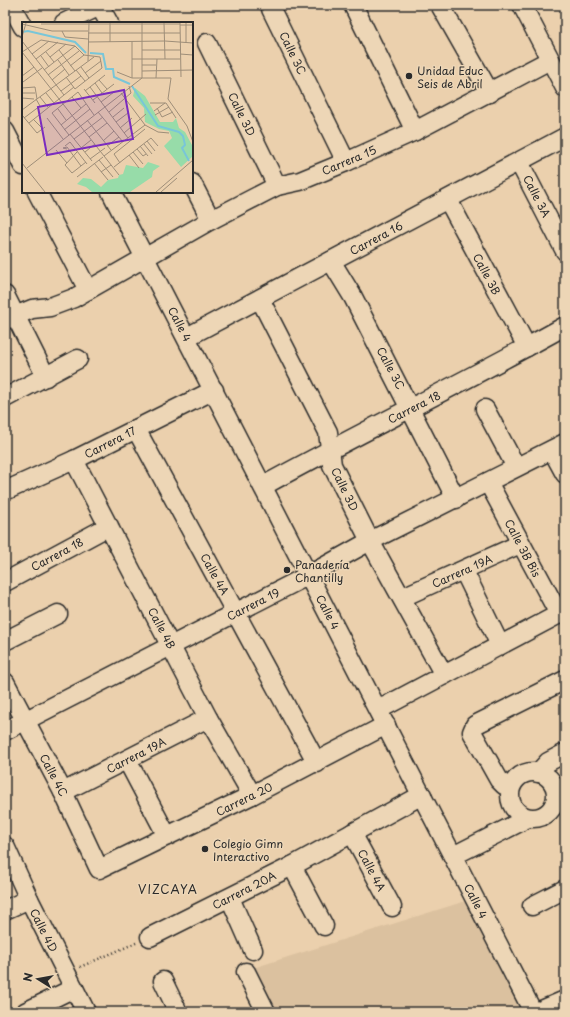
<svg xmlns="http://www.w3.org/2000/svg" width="570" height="1017" viewBox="0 0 570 1017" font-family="'Playpen Sans',sans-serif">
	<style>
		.built { fill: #dbc19f }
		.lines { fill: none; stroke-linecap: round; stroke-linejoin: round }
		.minor-casing { stroke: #2b2b2b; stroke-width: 21 }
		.path { stroke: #2b2b2b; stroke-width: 2.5; stroke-dasharray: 1 3; stroke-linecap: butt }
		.minor { stroke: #edd6b6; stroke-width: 18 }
		.poi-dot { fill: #2b2b2b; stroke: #edd6b6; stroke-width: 1.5 }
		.labels { text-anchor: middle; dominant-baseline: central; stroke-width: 3; stroke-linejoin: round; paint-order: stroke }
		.street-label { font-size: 11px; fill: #2b2b2b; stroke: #edd6b6 }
		.poi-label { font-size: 11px; fill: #2b2b2b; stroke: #edd6b6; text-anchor: start }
		.neighbourhood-label { font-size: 12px; letter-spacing: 1px; fill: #2b2b2b; stroke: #edd6b6 }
		.inset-river { fill: none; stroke: #79c6d8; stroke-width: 2 }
		.inset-road { fill: none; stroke: #9e8e79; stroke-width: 1 }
		.view { fill: #7b2cbf; fill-opacity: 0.15; stroke: #7b2cbf; stroke-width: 2 }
		.inset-edge { fill: none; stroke: #2b2b2b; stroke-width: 2 }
	</style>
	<rect width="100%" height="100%" fill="#ebd0ad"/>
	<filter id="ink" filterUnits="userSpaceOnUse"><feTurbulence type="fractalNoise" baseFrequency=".025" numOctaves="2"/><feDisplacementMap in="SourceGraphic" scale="8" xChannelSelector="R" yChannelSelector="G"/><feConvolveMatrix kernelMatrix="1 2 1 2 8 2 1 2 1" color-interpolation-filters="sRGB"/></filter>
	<g filter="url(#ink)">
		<polygon class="built" points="472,899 530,1012 274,1012 253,968"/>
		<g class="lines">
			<defs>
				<g id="minor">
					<polyline points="11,5 23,27"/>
					<polyline points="99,5 109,23"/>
					<polyline points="353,5 415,131"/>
					<polyline points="440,5 490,93"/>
					<polyline points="522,5 565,88"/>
					<polyline points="271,9 346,162"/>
					<polyline points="64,23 102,5"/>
					<polyline points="207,43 277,186"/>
					<polyline points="5,131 23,166"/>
					<polyline points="519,162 565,251"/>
					<polyline points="192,183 211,220"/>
					<polyline points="37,192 88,290"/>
					<polyline points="111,192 533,1012"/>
					<polyline points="448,200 527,347"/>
					<polyline points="331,261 353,297 456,499"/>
					<polyline points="5,295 46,377"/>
					<polyline points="260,299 328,432 332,465 370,541 444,675"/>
					<polyline points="5,320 32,309 50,307 74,298 211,220 277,186 300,181 346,162 415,131 550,60"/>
					<polyline points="187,337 565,137"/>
					<polyline points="5,398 78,359"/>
					<polyline points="485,409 516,467"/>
					<polyline points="136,429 317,763"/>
					<polyline points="552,450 565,474"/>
					<polyline points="74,460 208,718 252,795"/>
					<polyline points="488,482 559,614"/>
					<path d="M263,486c100,-55 202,-104 302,-160"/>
					<polyline points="5,491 74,460 214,390"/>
					<polyline points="464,571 500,645"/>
					<polyline points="5,582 109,526"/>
					<polyline points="403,597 520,544"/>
					<polyline points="5,641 58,614"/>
					<polyline points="5,682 63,792 99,869 252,795 386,725"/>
					<polyline points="378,710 565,611"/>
					<polyline points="5,731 309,575 370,541 565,443"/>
					<polyline points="127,760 167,836"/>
					<circle cx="533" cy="795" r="23"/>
					<polyline points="538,773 548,762 565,753"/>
					<polyline points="511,787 504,785 499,780 472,732 475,725 565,680"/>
					<polyline points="63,792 208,718"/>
					<polyline points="352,833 392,907"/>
					<polyline points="5,846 29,899 86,1012"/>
					<polyline points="453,856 528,818"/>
					<polyline points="292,866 324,926"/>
					<polyline points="230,898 253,950"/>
					<polyline points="532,906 565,889"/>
					<polyline points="5,910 29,899"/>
					<polyline points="150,937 292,866 422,795"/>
					<polyline points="246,972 266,1012"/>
					<polyline points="163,981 178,1012"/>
					<polyline points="25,1012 74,988"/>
					<polyline points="537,1012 565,1000"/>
				</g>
			</defs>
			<use href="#minor" class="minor-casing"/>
			<polyline class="path" points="80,967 138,942"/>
			<use href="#minor" class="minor"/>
		</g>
	</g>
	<g class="poi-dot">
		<circle cx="409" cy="76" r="4"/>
		<circle cx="287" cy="570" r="4"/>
		<circle cx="205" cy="849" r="4"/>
	</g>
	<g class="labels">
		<g class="street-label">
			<text transform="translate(293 53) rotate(64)">Calle 3C</text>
			<text transform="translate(242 114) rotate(64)">Calle 3D</text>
			<text transform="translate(349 160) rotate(-23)">Carrera 15</text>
			<text transform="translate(537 196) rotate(63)">Calle 3A</text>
			<text transform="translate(376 238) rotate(-28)">Carrera 16</text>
			<text transform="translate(487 274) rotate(62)">Calle 3B</text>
			<text transform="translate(180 324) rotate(63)">Calle 4</text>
			<text transform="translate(391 368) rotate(62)">Calle 3C</text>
			<text transform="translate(414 407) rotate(-27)">Carrera 18</text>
			<text transform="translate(110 442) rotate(-27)">Carrera 17</text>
			<text transform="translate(345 489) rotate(64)">Calle 3D</text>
			<text transform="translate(523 548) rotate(62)">Calle 3B Bis</text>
			<text transform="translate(57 554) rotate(-28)">Carrera 18</text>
			<text transform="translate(462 571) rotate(-24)">Carrera 19A</text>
			<text transform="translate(215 574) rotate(61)">Calle 4A</text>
			<text transform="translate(253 604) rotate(-27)">Carrera 19</text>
			<text transform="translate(328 612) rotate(63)">Calle 4</text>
			<text transform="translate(162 628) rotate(62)">Calle 4B</text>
			<text transform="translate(136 755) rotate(-27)">Carrera 19A</text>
			<text transform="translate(54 775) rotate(62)">Calle 4C</text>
			<text transform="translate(244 799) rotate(-26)">Carrera 20</text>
			<text transform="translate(372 870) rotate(62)">Calle 4A</text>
			<text transform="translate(244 890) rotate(-27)">Carrera 20A</text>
			<text transform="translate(476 901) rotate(63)">Calle 4</text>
			<text transform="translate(44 930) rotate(63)">Calle 4D</text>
		</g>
		<g class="poi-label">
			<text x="417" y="70">Unidad Educ<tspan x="417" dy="13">Seis de Abril</tspan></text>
			<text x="295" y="564">Panadería<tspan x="295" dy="13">Chantilly</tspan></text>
			<text x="213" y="843">Colegio Gimn<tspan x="213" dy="13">Interactivo</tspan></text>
		</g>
		<g class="neighbourhood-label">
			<text x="168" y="889">VIZCAYA</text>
		</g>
	</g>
	<g transform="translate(22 22)">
		<rect width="171" height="171" fill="#ebd0ad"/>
		<path d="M113,66l10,8 15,26h13l3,-4 3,10 6,4 8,15v9l-12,11 -17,-21 8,-8 -3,-7 -10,-2 -14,-7 -1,-14 -11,-12zM126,140l12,4 -7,5 -1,6 -22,15h-38l-6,-5 -9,-3 6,-6 8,1 10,8 7,-7 10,-2 1,-3 4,-1 3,-9 17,3z" fill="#97dca9"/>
		<path class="inset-river" d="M0,10l6,-1 47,11 11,11M68,31l13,1 3,15h7l1,8 16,7M110,64l26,40 21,6 4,4 2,9 -3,3 7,13"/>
		<path class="inset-road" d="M142,1l1,36M158,1l1,54M164,1v20M0,2l30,7h36M19,2h139M158,3h13M40,9l3,6 23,2M66,11h92M0,15l4,-14M0,19l42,54M66,20l77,-1 28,2M88,20v-19M37,28l16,21M120,28h38M0,30l97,123M0,30l19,-12 34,6 9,9 16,2 2,11 -27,21 -9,-12M24,30l8,10M10,32l17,-13M158,32l13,1M19,34l8,11M28,35l16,-13M14,37l22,-17M110,37h48M36,38l11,15M66,39l1,-38M120,43h14M48,44l14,-11M59,45l8,11M22,48l31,-24M54,48l9,11M120,49l51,-1M95,50l15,6h39l-3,21 19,27 6,16M63,51l16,-12M26,53l31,-24M0,54l12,-9M110,56v-37M134,56l1,-19M30,58l13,-11M77,58l8,9M1,60l19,-14M73,61l7,10M68,65l38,51M0,66l13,-1 2,12M62,67l11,14M39,69l20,-15M63,69l20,-16M24,71l8,10M99,71l24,32 13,7 11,1M18,75l8,10M50,75l9,11M0,76v-5h13M0,76l12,1M71,78l21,-16M79,80l13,-10M128,81h16l10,15M135,86l5,9 11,-5M36,87l8,11M0,88l72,-53M132,89l11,-8M76,90l25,30M87,90l22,-19 -2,-7M0,93l15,18 8,-6M133,93l14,-8M91,95l11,-9M2,96l16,-12 -4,-7M25,96l16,21M11,97l10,10M65,98l24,30M94,100l12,-9M7,101l45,-36M39,103l25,-21M98,106l12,-10M42,108l26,-21M102,111l22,-19M48,112l22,27M47,113l-17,-22 26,-21 16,23M67,115l18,-14M52,117l29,-22M81,119l11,-10M125,119l8,10M122,122l8,10M43,124l5,-4 17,22M85,124l12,-9M118,124l8,10M59,126l10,-8M45,127l-4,-1 4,-1 14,19M115,127l6,7 3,-2M34,128l11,13M55,130l-12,13 7,8 14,-11M63,130l10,-8M111,130l10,12M107,133l10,13M82,134l41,-31M68,137l15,-11M77,138l14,17M0,141l23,29M72,141l14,17M98,141l-6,-9 31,-25M92,145l37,-29 7,8M5,146l115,-90v-55M79,150l10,-7M55,155l26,-20M134,170l37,-32M139,170l16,-14"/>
		<path class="view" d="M102,68l9,49 -86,16 -9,-48z"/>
		<rect width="171" height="171" class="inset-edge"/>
	</g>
	<rect width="570" height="1017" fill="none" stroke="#edd6b6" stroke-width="20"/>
	<rect x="10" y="10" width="550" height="997" fill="none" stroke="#2b2b2b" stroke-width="1.5" filter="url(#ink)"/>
	<g transform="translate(38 979) rotate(281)" stroke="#edd6b6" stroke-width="3" paint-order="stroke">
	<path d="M0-3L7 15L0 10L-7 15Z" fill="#2b2b2b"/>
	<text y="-6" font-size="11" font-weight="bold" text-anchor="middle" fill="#2b2b2b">N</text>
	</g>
</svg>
